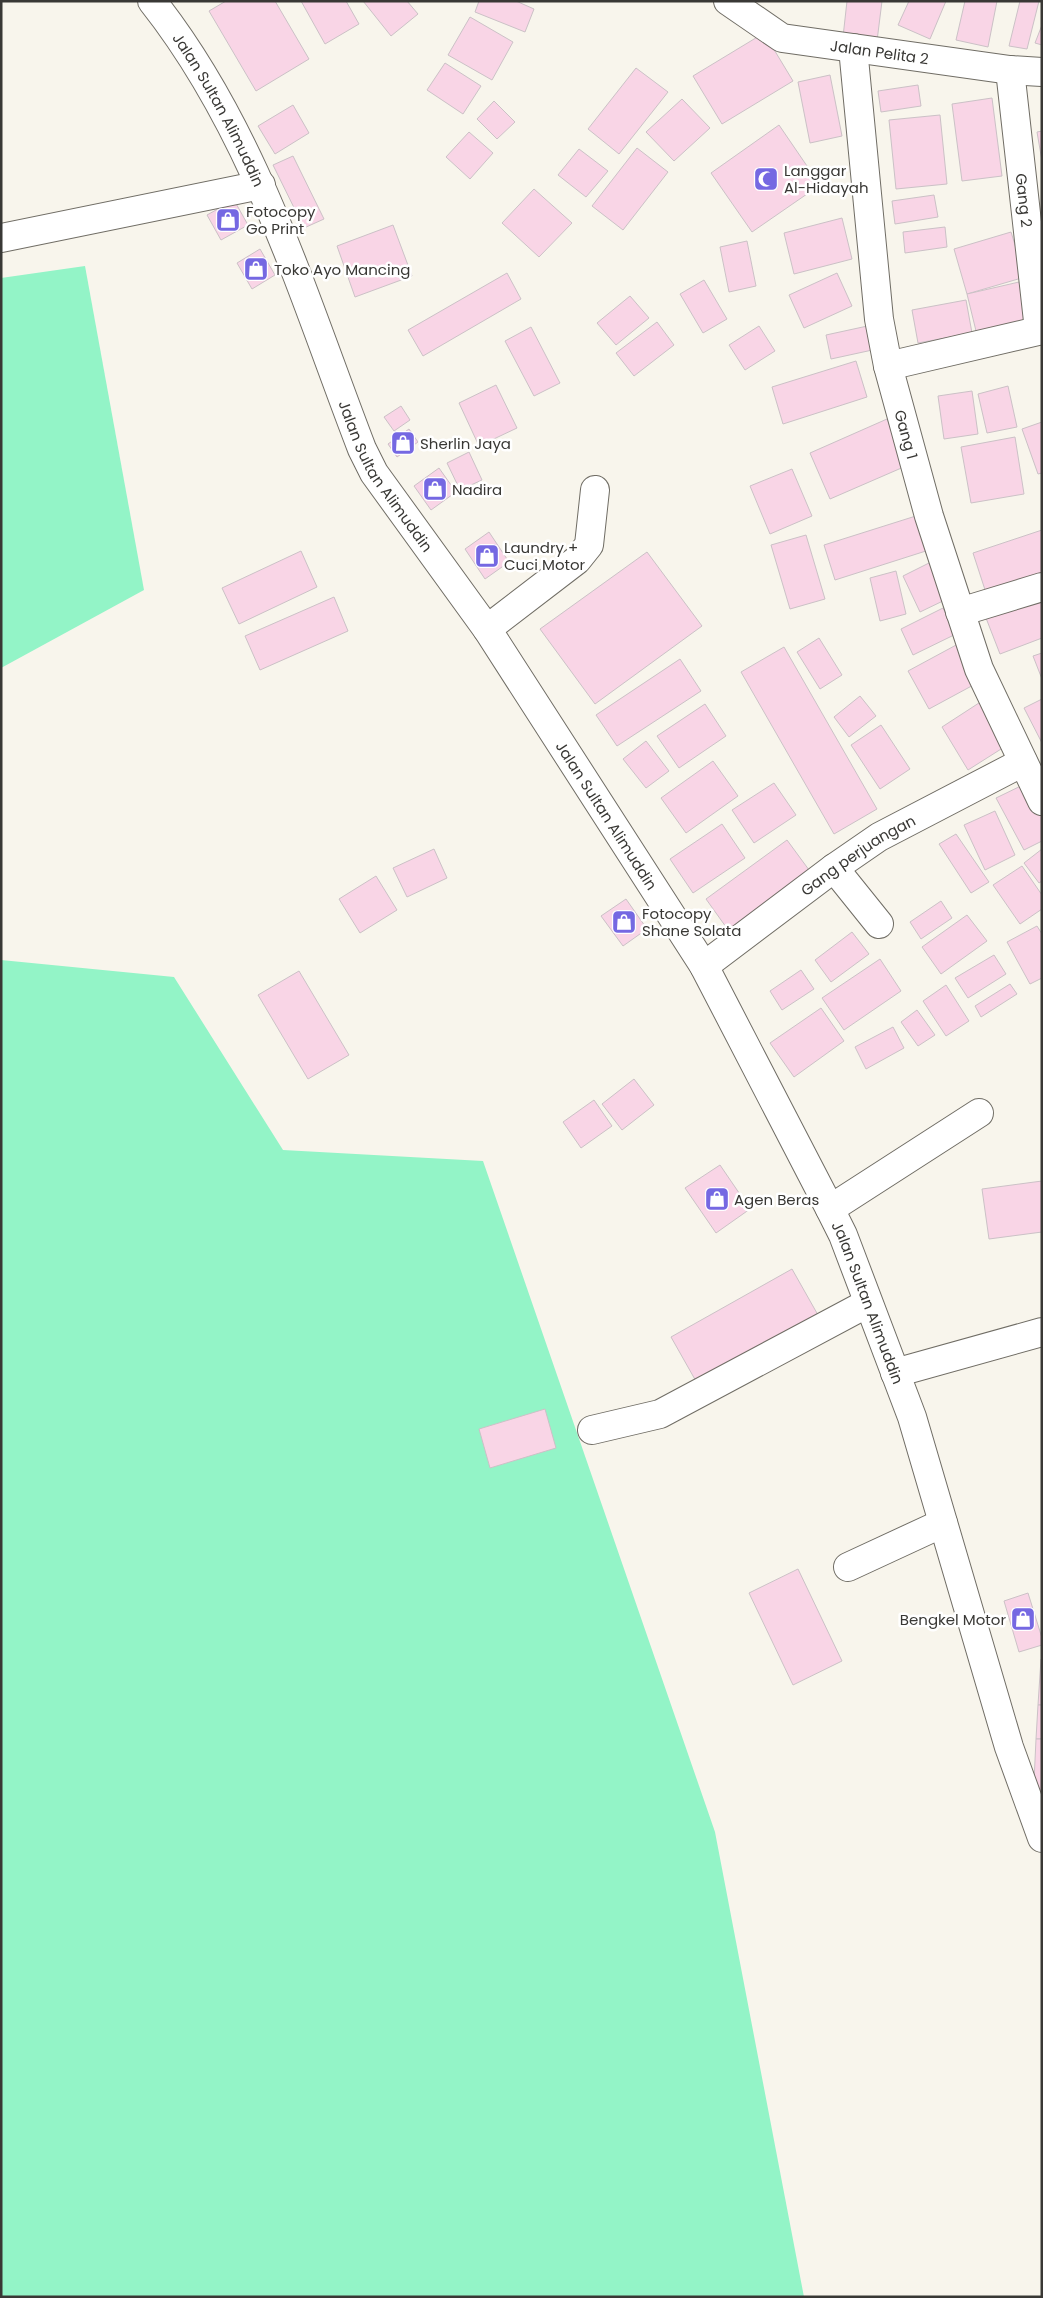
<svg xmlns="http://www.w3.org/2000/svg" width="1043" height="2298" viewBox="0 0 1043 2298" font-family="Poppins,sans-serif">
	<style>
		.green { fill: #93f4c7 }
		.building { fill: #f9d5e6; stroke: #cbc1c6 }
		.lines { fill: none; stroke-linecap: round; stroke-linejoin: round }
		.street-casing { stroke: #706d65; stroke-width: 30 }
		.secondary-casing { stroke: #706d65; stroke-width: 30 }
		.street { stroke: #fff; stroke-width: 28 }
		.secondary { stroke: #fff; stroke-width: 28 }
		.labels { text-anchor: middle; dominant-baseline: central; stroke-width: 5; stroke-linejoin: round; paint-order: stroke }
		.street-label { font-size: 15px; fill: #393835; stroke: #fff }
		.poi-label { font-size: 15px; fill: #393835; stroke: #fff; text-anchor: start }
	</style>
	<rect width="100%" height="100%" fill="#f8f5ec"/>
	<g class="green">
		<polygon points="85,266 144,590 1,668 1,278"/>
		<polygon points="1,960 174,977 283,1150 483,1161 715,1832 804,2297 1,2297"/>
	</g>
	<g class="building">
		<polygon points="226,1 275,1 309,59 256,91 209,11"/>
		<polygon points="301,1 346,1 359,24 325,44"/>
		<polygon points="363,1 407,1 418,14 391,36"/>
		<polygon points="479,1 516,1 534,9 525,32 475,12"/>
		<polygon points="847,1 882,1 877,41 843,37"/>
		<polygon points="909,1 946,1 930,39 898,25"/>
		<polygon points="965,1 997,1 988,47 956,40"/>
		<polygon points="1020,1 1039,1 1027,49 1009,46"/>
		<polygon points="470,17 513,42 492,80 448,55"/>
		<polygon points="1042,25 1042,45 1035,43"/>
		<polygon points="764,33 793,81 722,124 693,76"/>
		<polygon points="445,63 481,86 463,114 427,90"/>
		<polygon points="636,68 668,92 619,154 588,129"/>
		<polygon points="830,75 842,136 810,143 798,82"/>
		<polygon points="918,85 921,106 881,112 878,91"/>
		<polygon points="992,98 1002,176 962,181 952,104"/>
		<polygon points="682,99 710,128 674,161 646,132"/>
		<polygon points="494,101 515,122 497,139 477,119"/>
		<polygon points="293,105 309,133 275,154 258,126"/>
		<polygon points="940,115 947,184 896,189 889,120"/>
		<polygon points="779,125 820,185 752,232 711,173"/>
		<polygon points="1042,131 1042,161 1037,132"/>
		<polygon points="469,132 493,153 470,179 446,157"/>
		<polygon points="637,148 668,172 623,230 592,206"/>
		<polygon points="579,149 608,171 586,197 558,175"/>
		<polygon points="293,156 324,219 304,228 273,165"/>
		<polygon points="534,189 572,223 539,257 502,223"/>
		<polygon points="934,195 938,217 895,224 892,201"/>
		<polygon points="234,200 248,225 221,240 207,215"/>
		<polygon points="842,218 852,259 794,274 784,233"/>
		<polygon points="393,225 412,276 355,297 337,246"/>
		<polygon points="945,227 947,247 905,253 903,232"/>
		<polygon points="1011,232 1025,277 967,294 954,249"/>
		<polygon points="747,241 756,286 729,292 720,247"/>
		<polygon points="260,249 275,275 252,289 237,263"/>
		<polygon points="507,273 521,299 423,356 408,330"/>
		<polygon points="837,273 852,306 804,328 789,295"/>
		<polygon points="704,280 727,319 703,333 680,294"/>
		<polygon points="1019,282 1028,324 977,335 967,294"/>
		<polygon points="630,296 649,318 616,345 597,323"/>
		<polygon points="966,300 972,333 918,343 912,310"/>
		<polygon points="657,322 674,345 634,376 616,353"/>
		<polygon points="872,325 877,349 831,359 826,335"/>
		<polygon points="759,326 775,351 745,370 729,345"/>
		<polygon points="531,327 560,383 534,396 505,341"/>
		<polygon points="856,361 867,397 783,424 772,387"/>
		<polygon points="496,385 517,428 479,446 459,403"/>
		<polygon points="1008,386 1017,427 987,433 978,394"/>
		<polygon points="972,391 978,434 944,439 938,396"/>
		<polygon points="401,406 410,420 394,431 384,417"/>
		<polygon points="887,419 906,466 830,499 810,453"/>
		<polygon points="1042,422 1042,473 1038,474 1022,429"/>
		<polygon points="409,429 418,442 397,457 388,444"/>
		<polygon points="1015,437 1024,494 971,503 961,447"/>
		<polygon points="469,452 482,480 460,490 447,463"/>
		<polygon points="439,468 456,492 431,510 414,486"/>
		<polygon points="792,469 812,516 770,534 750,486"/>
		<polygon points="919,515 929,550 835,580 824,545"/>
		<polygon points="1042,530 1042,581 988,599 973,553"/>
		<polygon points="489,532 509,562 485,579 465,549"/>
		<polygon points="806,535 825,599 790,609 771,545"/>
		<polygon points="301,551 317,587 239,624 222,588"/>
		<polygon points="647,552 702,626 595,704 540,629"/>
		<polygon points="929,563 947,599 920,612 903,576"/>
		<polygon points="896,571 906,614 880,621 870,578"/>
		<polygon points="1042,596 1042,638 1000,654 986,618"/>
		<polygon points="334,597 348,631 260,670 245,636"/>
		<polygon points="943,608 956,634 913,655 901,629"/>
		<polygon points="819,638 842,675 820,689 797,652"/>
		<polygon points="958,644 979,682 929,709 908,671"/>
		<polygon points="784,647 877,809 834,834 741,672"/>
		<polygon points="1042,653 1042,679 1033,656"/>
		<polygon points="680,659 701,691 617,746 596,715"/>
		<polygon points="860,696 876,716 849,737 834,717"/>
		<polygon points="1042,699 1042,743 1024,708"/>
		<polygon points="982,701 1009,744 968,770 942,727"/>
		<polygon points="705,704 726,736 679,768 657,736"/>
		<polygon points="881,725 910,769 880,789 851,745"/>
		<polygon points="646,741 669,771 646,788 623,759"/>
		<polygon points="713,761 738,796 686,833 661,798"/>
		<polygon points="774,783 796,815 754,843 732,810"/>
		<polygon points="1027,783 1042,811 1042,841 1024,850 996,798"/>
		<polygon points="995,811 1015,855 985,870 964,825"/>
		<polygon points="722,824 745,858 693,893 670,859"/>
		<polygon points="956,834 989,882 971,893 939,844"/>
		<polygon points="787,840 812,874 731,934 706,899"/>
		<polygon points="434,849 447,878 407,897 393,868"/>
		<polygon points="1042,849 1042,881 1039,883 1024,863"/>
		<polygon points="1022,866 1042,895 1042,909 1020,924 993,885"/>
		<polygon points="376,876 397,910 360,933 339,899"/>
		<polygon points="626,899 647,929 623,946 601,916"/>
		<polygon points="941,901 952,918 921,939 910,922"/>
		<polygon points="967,915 987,941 941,974 922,947"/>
		<polygon points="1037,926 1042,934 1042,978 1030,984 1007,942"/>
		<polygon points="852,932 869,954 831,982 815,960"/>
		<polygon points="994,955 1006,974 968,998 955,978"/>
		<polygon points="880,959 901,991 844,1030 822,998"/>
		<polygon points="801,970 814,989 782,1010 770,991"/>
		<polygon points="299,971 349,1055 308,1079 258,995"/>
		<polygon points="1010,984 1017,994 981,1017 975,1006"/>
		<polygon points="946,985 969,1021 946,1036 923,1001"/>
		<polygon points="821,1008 844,1041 794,1077 770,1043"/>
		<polygon points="917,1010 935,1035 918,1046 901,1022"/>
		<polygon points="893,1027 904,1048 866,1069 855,1047"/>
		<polygon points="634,1079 654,1105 622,1130 602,1104"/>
		<polygon points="594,1100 612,1126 581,1148 563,1122"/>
		<polygon points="720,1165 750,1209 716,1233 685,1188"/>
		<polygon points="1042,1181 1042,1232 989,1239 982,1189"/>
		<polygon points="792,1269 818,1315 697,1383 671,1337"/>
		<polygon points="545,1409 556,1448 490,1468 479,1429"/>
		<polygon points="798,1569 842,1661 793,1685 749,1593"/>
		<polygon points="1028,1593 1042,1638 1042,1645 1019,1652 1004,1601"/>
		<polygon points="1041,1659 1042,1659 1042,1705 1038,1705"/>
		<polygon points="1038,1705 1042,1705 1042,1739 1036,1739"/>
		<polygon points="1036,1739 1042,1739 1042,1803 1033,1803"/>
	</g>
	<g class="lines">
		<defs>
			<g id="street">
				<path id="s1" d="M728,1l54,37 228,32 32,2"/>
				<path id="s2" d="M853,48l26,271 9,47 41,150 50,153 63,132"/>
				<path id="s3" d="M1010,70l29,260"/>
				<polyline points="1,238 261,185"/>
				<polyline points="888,366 1042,330"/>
				<polyline points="960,612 1042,587"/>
				<polyline points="487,629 577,560 589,545 595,490"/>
				<polyline points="834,868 879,924"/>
				<path id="s4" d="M704,966l130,-98 45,-31 144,-75"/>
				<polyline points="830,1209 979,1113"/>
				<polyline points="895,1373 1042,1332"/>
				<polyline points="592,1430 660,1414 868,1303"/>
				<polyline points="848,1567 943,1523"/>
			</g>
			<g id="secondary">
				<path id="s5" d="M152,1c103,130 151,295 210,448l12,24 113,156 217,337 126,243 13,26 69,182 97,330 33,91"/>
			</g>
		</defs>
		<use href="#street" class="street-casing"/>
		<use href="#secondary" class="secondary-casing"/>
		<use href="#street" class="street"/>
		<use href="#secondary" class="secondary"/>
	</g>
	<defs>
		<symbol id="mosque-square" viewBox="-11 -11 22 22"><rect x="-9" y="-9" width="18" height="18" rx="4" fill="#7568e2" stroke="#fff"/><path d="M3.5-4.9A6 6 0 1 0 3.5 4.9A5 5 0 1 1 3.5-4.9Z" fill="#fff"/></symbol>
		<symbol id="shop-square" viewBox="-11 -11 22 22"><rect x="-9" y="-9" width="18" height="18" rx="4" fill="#7568e2" stroke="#fff"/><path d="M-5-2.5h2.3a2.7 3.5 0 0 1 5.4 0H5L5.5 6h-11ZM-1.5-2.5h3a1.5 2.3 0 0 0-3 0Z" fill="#fff"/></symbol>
	</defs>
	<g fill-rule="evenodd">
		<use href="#mosque-square" x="752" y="165" width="28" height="28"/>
		<use href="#shop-square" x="214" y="206" width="28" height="28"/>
		<use href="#shop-square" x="242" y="255" width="28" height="28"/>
		<use href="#shop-square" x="389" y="429" width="28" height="28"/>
		<use href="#shop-square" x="421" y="475" width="28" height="28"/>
		<use href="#shop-square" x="473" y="542" width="28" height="28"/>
		<use href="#shop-square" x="610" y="908" width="28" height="28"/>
		<use href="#shop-square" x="703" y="1185" width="28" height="28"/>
		<use href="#shop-square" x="1009" y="1605" width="28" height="28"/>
	</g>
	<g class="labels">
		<g class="street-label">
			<text stroke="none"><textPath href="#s1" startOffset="164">Jalan Pelita 2</textPath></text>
			<text stroke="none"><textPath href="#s5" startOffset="128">Jalan Sultan Alimuddin</textPath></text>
			<text stroke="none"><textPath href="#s3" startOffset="131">Gang 2</textPath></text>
			<text stroke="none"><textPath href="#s2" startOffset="391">Gang 1</textPath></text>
			<text stroke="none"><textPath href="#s5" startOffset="532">Jalan Sultan Alimuddin</textPath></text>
			<text stroke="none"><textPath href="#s5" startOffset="938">Jalan Sultan Alimuddin</textPath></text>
			<text stroke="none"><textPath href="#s4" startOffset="190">Gang perjuangan</textPath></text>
			<text stroke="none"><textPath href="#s5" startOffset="1492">Jalan Sultan Alimuddin</textPath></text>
		</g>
		<g class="poi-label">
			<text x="784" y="170">Langgar<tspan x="784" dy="17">Al-Hidayah</tspan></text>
			<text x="246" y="211">Fotocopy<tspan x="246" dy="17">Go Print</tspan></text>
			<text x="274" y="269">Toko Ayo Mancing</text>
			<text x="420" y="443">Sherlin Jaya</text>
			<text x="452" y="489">Nadira</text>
			<text x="504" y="547">Laundry +<tspan x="504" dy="17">Cuci Motor</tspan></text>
			<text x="642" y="913">Fotocopy<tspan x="642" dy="17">Shane Solata</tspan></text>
			<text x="734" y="1199">Agen Beras</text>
			<text x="1006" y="1619" text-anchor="end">Bengkel Motor</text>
		</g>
	</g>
	<rect width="1043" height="2298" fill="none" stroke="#393835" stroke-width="5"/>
</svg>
